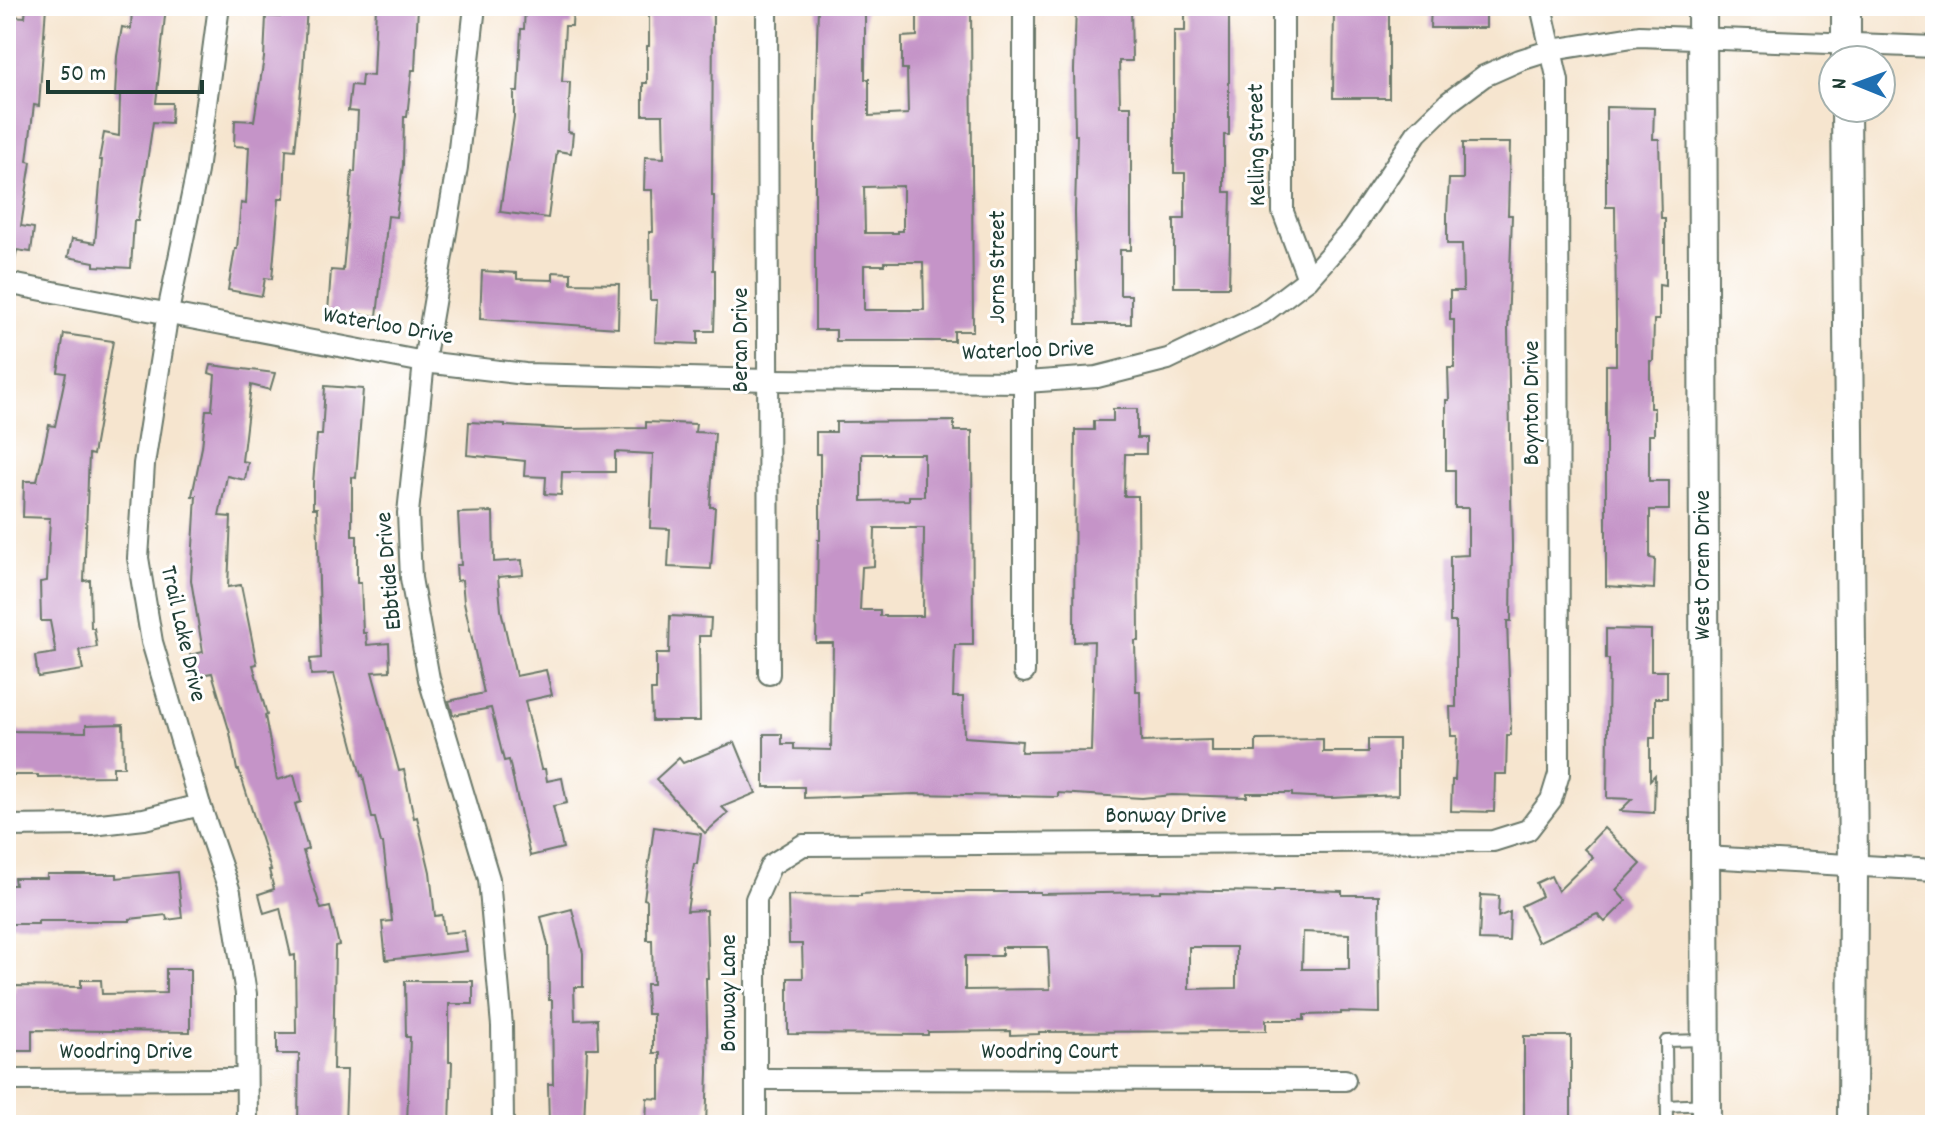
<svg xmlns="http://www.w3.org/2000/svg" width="1941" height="1131" viewBox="0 0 1941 1131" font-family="Dekko,sans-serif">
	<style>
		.building { fill: #c594c8; fill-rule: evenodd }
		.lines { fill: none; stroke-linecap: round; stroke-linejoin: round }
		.lane-casing { stroke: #6a786a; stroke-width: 14 }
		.street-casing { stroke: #6a786a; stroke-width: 24 }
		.secondary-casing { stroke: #6a786a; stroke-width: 32 }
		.lane { stroke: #fff; stroke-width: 10 }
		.street { stroke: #fff; stroke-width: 20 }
		.secondary { stroke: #fff; stroke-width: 28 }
		.labels { text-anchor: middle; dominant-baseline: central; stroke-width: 6; stroke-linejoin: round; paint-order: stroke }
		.street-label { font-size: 24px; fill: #1f3d34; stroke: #fff }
	</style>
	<rect width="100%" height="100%" fill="#fff"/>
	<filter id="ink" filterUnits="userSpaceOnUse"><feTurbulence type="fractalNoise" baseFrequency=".0125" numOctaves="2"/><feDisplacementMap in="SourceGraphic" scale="16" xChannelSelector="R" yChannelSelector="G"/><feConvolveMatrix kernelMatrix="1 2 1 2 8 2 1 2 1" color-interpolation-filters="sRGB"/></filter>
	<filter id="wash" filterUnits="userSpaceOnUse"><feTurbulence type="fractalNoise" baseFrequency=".006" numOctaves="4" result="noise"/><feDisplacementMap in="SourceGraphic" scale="32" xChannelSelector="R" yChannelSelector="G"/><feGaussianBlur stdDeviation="1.8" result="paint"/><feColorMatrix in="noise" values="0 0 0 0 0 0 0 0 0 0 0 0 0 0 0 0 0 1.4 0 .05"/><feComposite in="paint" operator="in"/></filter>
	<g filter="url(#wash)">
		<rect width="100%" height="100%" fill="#f6e5cf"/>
		<g id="blocks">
			<g class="building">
				<polygon points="26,6 46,6 39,106 34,105 27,161 31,162 21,226 34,228 31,252 17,250 15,260 6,259 6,63 10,16 25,17"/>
				<polygon points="132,6 166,6 156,103 172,103 171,123 153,122 138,221 134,221 131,268 94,266 94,262 68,257 72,239 95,243 102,160 99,160 104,133 119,136 120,96 115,96 117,56 122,27 131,29"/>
				<polygon points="281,6 307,6 303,70 295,150 286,149 284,198 279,198 272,279 265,278 262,296 228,290 235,249 237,249 241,203 246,204 249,147 234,146 235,120 254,121 264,58 266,16 280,17"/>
				<polygon points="376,6 418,6 415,70 412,70 407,117 404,117 403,165 396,217 388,216 377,316 328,312 331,270 343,271 352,172 355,172 358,112 348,111 351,85 361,86 362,75 373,76"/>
				<polygon points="525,6 573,6 572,26 565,26 562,82 570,82 568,132 573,133 571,153 557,151 548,218 500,212 514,117 514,92 518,92 521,29 524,29"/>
				<path d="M818,6h47v73h4v37l39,-2 -1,-45h-5v-32l15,-1v-30h54l2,325h-19v10h-118v-11h-21v-214zM903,186v45h-5v2h-33l-1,-46zM884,262h39l1,48h-60v-45h20z"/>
				<polygon points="1076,6 1131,6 1132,61 1119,61 1120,106 1131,106 1131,250 1120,250 1120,295 1131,295 1131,324 1077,324 1075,212 1077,135 1075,135 1074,70"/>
				<polygon points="1185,6 1229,6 1229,135 1224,135 1224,192 1231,192 1229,287 1174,287 1174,219 1185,219 1185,173 1174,173 1174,31 1185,31"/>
				<polygon points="1334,6 1389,6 1389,98 1333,98"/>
				<polygon points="1431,6 1486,6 1486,28 1430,28"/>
				<polygon points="649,7 713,7 712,196 714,196 713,270 715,270 715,302 714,331 698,331 698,344 655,342 657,300 650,300 649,232 653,232 652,190 644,190 645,157 664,158 663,115 643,115 643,83 647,83 647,46 649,46"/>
				<polygon points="1606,107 1654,108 1653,139 1659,139 1661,218 1665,218 1665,286 1659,285 1659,320 1654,320 1653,361 1650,361 1650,408 1654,408 1654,435 1649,435 1649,481 1669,481 1669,510 1650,510 1650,558 1655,559 1654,589 1606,586 1606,365 1616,365 1616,320 1615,207 1606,207"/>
				<polygon points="1463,143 1510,143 1508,215 1512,215 1511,244 1508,328 1512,546 1511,621 1507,621 1511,735 1507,735 1506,774 1495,774 1494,812 1451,811 1452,780 1455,780 1457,736 1451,736 1450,707 1456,707 1456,622 1450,622 1450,556 1468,555 1468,508 1455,508 1455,470 1446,470 1446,400 1449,400 1448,368 1454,368 1454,320 1450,320 1450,291 1463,291 1462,244 1447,244 1447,214 1449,179 1463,179"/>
				<polygon points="482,271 517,273 517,279 553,280 553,272 571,273 571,283 619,284 618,328 480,319"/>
				<polygon points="64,334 113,341 93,455 89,454 84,581 90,580 91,628 94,628 97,647 79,650 83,670 38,677 35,656 56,653 50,621 41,621 40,582 47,581 50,518 23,517 24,481 37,481 49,425 55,426 66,373 58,372"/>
				<polygon points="211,365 275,373 270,390 251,385 242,461 248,462 245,480 227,476 219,516 231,517 228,587 241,585 257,664 253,665 267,715 265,716 277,780 294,775 301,802 295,804 308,849 303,851 321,909 330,907 339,945 335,946 333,1070 347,1070 345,1125 298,1125 299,1054 277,1054 277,1033 296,1033 295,955 291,956 280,908 264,913 259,894 274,889 269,870 271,870 239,770 237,770 230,733 212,673 194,676 190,655 203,652 191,580 196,496 192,496 202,447 206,410 212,410 215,375 209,373"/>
				<polygon points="325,386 363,389 356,478 352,477 352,536 357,536 357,583 361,583 363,633 366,633 367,645 389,643 390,671 372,672 399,771 404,770 414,818 417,817 430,872 435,916 442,915 444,933 464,931 467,951 386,960 382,922 392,921 383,843 381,843 375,818 372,818 363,775 361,776 334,674 311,675 310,659 321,658 317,508 313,508 313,483 317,435 322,435"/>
				<path d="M1113,409h24v29h9v16h-21l-1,42h14l1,145h-4l1,50h4l1,51 71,-2v12h44v-12l67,-1v13h45v-13h30v56l-68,3 -38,-2v-3h-45v4l-75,-2 -30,3 -84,-5v4l-143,-3 -111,4v-11h-40v-53h18v10h12v5l37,1 2,-107h-17l2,-103h2v-86h-4v-22h20v-10l118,-1v10h18l1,214h-18l-2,52h10l1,40 58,4 -1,11 70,-1 3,-110 -20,1 1,-212h19v-9h19zM862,454h62v42h-15v4l-47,1zM875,528h49l-1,88h-43v-6h-20l2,-43 12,-1z"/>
				<polygon points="469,422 505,424 505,426 563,429 646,428 646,422 696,424 695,432 715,433 710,507 715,507 711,569 668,567 670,529 650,528 653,454 615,452 615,472 562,472 561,495 545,494 546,477 524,476 525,461 467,455"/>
				<polygon points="493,512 494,562 522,560 523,575 498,577 501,610 516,676 546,670 552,695 525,701 541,769 545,769 547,781 562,778 567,803 553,806 563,848 530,856 509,760 504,761 491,708 453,715 449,701 484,693 464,602 462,580 457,581 456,565 461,565 458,513"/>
				<polygon points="670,616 711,618 710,636 699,636 700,721 652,721 651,690 656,690 656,654 669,654"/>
				<polygon points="1606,629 1651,630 1651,671 1667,671 1667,698 1655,698 1655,738 1650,738 1650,780 1655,775 1654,813 1620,811 1632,799 1607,798 1609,659 1606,659"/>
				<polygon points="123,724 124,767 113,767 113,776 38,777 38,775 6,775 6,731 86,732 86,725"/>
				<polygon points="735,742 756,793 722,807 728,813 705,833 656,779 679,758 683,763"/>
				<polygon points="654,827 701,834 697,864 694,864 687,911 706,910 708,978 706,978 708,1072 706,1125 646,1125 647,1098 660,1099 660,1053 653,1053 653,1014 647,1014 646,984 653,984 652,940 647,940 647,900 644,899"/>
				<polygon points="1604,828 1641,864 1616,890 1626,901 1605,922 1597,914 1538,942 1521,906 1542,896 1536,883 1551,876 1558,891 1593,857 1584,849"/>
				<polygon points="177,872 182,918 167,920 166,915 130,919 130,921 38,921 38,924 6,924 6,885 15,885 14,878 47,878 47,874 117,874 117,878"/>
				<path d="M1161,890l113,2v-2h38l30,1v4h37l1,118 -39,-1v2l-37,1v5h-38v11l-227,1v2l-29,1v-4l-82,1v3l-140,-1v-56h15l-1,-34h-13l-1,-49 73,1v-2l39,-2h140v2l121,-2zM1303,932l46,2v35h-47zM1002,947h46l2,42 -85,1v-34h37zM1189,947h47v41l-47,1z"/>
				<polygon points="1481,895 1499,896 1498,917 1510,912 1509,941 1479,940"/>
				<polygon points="572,909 583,953 583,987 574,987 575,1020 597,1019 598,1048 587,1048 584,1125 549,1125 548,1084 553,1084 552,1000 549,1000 548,945 541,917"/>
				<polygon points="166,969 190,969 190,1032 32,1030 32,1051 6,1051 6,993 15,993 15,986 81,987 81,980 101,980 102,994 166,993"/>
				<polygon points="405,981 473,981 473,1004 449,1004 449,1062 452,1062 450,1125 407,1125 410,1037 406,1037"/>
				<rect x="1524" y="1036" width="47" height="89"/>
			</g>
		</g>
	</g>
	<g filter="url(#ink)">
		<use href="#blocks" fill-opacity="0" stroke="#6a786a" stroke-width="2"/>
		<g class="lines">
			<defs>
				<g id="lane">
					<polyline points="1667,1106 1705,1104"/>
					<polyline points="1667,1125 1666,1041 1704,1040"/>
				</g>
				<g id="street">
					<polyline points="219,6 197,171 168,312 144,464 138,558 152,642 200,805 230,892 246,994 247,1125"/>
					<polyline points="475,6 457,167 424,362 408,513 411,578 429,679 489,879 502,1026 503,1125"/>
					<polyline points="767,6 769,674"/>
					<polyline points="1024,6 1024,672"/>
					<polyline points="1283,6 1283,212 1308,279"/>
					<polyline points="6,283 424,362 525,374 768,380 1026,382 1097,377 1168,359 1262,314 1308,279 1351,231 1417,133 1449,102 1484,76 1520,60 1552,50 1639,36 1935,47"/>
					<polyline points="6,826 92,825 144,819 200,805"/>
					<polyline points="1705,857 1935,870"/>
					<polyline points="756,1079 1345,1080"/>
					<polyline points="6,1080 246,1079"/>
					<polyline points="756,1125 756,899 771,865 803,845 1493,841 1528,830 1551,800 1559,774 1558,81 1541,6"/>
				</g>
				<g id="secondary">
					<polyline points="1702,6 1706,1125"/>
					<polyline points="1846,60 1846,6"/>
					<polyline points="1846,108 1853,866 1852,1125"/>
				</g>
			</defs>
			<use href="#lane" class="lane-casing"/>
			<use href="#street" class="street-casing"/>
			<use href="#secondary" class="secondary-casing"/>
			<use href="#lane" class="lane"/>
			<use href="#street" class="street"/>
			<use href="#secondary" class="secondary"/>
		</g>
	</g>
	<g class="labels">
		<g class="street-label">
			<text transform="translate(1258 145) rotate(-91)">Kelling Street</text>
			<text transform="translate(999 267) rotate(-90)">Jorns Street</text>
			<text transform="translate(388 327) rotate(10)">Waterloo Drive</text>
			<text transform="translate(742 340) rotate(-90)">Beran Drive</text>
			<text transform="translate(1028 352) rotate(-2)">Waterloo Drive</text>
			<text transform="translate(1533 403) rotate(-90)">Boynton Drive</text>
			<text transform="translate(1704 565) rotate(-90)">West Orem Drive</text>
			<text transform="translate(390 571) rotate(-95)">Ebbtide Drive</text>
			<text transform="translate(182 634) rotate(77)">Trail Lake Drive</text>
			<text x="1166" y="817">Bonway Drive</text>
			<text transform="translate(730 993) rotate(-90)">Bonway Lane</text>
			<text x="126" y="1053">Woodring Drive</text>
			<text x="1050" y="1053">Woodring Court</text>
		</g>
	</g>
	<rect width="1941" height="1131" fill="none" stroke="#fff" stroke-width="32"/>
	<g transform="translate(1857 84) rotate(271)"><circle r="38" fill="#ffffff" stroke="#a5b1ae" stroke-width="2"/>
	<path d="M0-6L14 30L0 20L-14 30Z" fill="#1f6fb2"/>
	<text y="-12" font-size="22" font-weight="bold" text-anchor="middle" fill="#1f3d34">N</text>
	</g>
	<path d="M48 80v12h154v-12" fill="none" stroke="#1f3d34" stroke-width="4"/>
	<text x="60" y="80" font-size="24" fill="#1f3d34" stroke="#ffffff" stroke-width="6" paint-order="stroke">50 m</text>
</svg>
